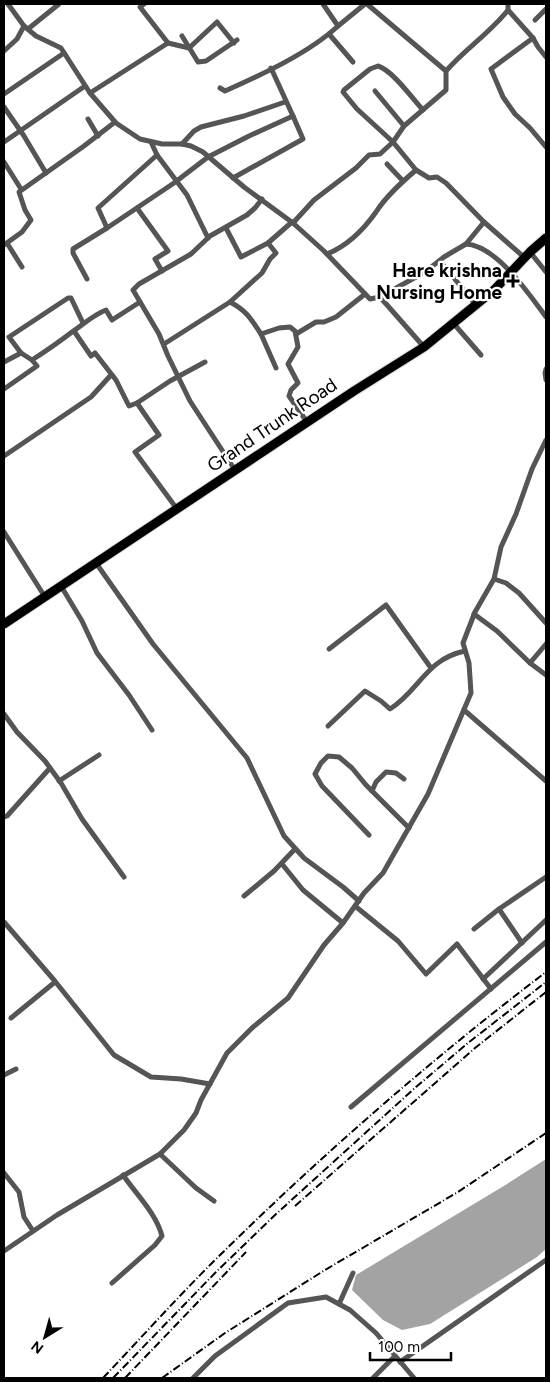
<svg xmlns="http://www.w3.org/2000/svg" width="550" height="1382" viewBox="0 0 550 1382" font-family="Figtree,sans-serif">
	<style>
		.water { fill: #a3a3a3 }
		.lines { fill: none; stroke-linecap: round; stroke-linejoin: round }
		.primary-casing { stroke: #dbdbdb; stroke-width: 11 }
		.street { stroke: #555; stroke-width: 5 }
		.primary { stroke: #000; stroke-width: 9 }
		.rail { stroke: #000; stroke-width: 2; stroke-dasharray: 8 2.5 1 2.5; stroke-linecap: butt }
		.poi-dot { fill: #000; stroke: #fff; stroke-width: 2 }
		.labels { text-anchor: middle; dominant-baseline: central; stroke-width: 4.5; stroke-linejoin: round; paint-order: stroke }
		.poi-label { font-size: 19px; font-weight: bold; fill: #000; stroke: #fff; text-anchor: end }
		.street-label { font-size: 19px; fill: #000; stroke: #fff }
	</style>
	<rect width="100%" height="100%" fill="#fff"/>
	<polygon class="water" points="546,1159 546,1249 537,1257 430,1324 402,1330 383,1320 352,1290 356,1275 507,1184"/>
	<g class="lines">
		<defs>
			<polyline id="primary" points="4,624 354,391 424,347 494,290 530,252 546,238"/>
		</defs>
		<use href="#primary" class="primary-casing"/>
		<g class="street">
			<polyline points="8,4 24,26 36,36 61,48 90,93 116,123 140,139 162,144 182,144 191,146 203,152 244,187 293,223 324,251 370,299 380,297 425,272 444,257 466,244 484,222 525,258"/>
			<polyline points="367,4 446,71"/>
			<polyline points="508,10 533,38 538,47 546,57"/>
			<polyline points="535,20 546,9"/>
			<polyline points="338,26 365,4"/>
			<polyline points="28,29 59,4"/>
			<polyline points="329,34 353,62"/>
			<polyline points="182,36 198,62 206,61 237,40"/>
			<polyline points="533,38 491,69 503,97 515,114 530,128 546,147"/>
			<polyline points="168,43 189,48 217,22 234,43"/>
			<polyline points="4,51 17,39 24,26"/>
			<polyline points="271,68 293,116"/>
			<path d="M220,88l5,3c36,-16 84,-38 113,-65l-15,-22"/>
			<polyline points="375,91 404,126"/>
			<polyline points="90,93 168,43 140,7 144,4"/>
			<polyline points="4,94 64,53"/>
			<polyline points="4,107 24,136 46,173"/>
			<polyline points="88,119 98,136"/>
			<polyline points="4,142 85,86"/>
			<polyline points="151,142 157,155 187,195 208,238"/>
			<polyline points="182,144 194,131 201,127 244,116 285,102"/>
			<polyline points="157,155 98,208 107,228 174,183 208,157 249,136 293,116 303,139 233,178"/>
			<polyline points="4,162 21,189"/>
			<polyline points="387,164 403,181"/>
			<polyline points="137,208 168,251 155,259 162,271"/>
			<path d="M484,222l-38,-39 -9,-6 -8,1 -13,-8 -23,-28 11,-16 42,-36v-19c19,-22 44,-38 62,-61v-6"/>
			<path d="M293,223l21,-23 42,-32 13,-13 11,-1 13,-12 -36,-33 -14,-17 1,-2 26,-21 8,-3c14,4 34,32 45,44"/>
			<polyline points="226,228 241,257 268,243 292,222"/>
			<polyline points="7,243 22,267"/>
			<path d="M466,244c31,2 63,50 80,73"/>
			<polyline points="4,245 22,232 31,220 25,210 19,192 84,146 115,122"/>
			<polyline points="530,252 546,272"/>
			<path d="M327,254c20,-8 37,-25 49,-42 10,-16 26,-30 40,-42"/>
			<polyline points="440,261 476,305"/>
			<polyline points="87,279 73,253 73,249 107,228"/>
			<polyline points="380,297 424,347"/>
			<polyline points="230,302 262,273 270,259 276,253 268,243"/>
			<polyline points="454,324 481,355"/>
			<polyline points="74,331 91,356 95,353 116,380 129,406 137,403 170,381 205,362"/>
			<polyline points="261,334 276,368"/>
			<polyline points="296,334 316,322 324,322 336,317 365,294"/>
			<path d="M164,344l66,-42c17,9 21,17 31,32l18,-6 11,-1 5,4 3,16 -10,17 10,19 -7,7 -2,6 18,26"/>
			<path d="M32,360c14,-9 27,-18 40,-28 12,-8 21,-17 34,-22l6,10 28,-18"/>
			<polyline points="4,362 21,353"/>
			<polyline points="546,369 545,373 546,380"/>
			<polyline points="4,389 37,366 32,360 21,353 9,337 68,298 71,298 83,323"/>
			<polyline points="137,403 159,435 135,452 177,509"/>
			<polyline points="4,456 91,397 111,375"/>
			<polyline points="235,470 190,401 168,356 159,334 133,290 139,284 191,254 210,236 247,215 255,208 262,199"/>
			<polyline points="4,532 45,597"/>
			<polyline points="96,563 153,644 247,758 284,836 304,858 343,887 359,901"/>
			<polyline points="494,579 506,583 519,593 546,623"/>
			<polyline points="61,586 82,621 97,653 129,695 152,730"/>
			<polyline points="474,614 497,631 530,663 546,675"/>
			<polyline points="329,649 386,605 431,668"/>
			<polyline points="530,663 546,644"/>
			<polyline points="464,710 546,781"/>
			<polyline points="4,714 17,732 45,761 61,783 82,819 124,877"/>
			<path d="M328,726l37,-35 16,10 9,8c29,-18 36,-50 75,-58"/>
			<polyline points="59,781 99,755"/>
			<polyline points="372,791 376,782 386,772 396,773 404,779"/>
			<polyline points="4,817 7,816 50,768"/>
			<polyline points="369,835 322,786 315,774 321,763 328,756 339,757 352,768 366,785 409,828"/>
			<polyline points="282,864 303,890 343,923"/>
			<polyline points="244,896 274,871 295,849"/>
			<polyline points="355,906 398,941 426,974 457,944 491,989"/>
			<polyline points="499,909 522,943"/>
			<polyline points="4,922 54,980 114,1055 151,1077 181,1079 210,1084"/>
			<polyline points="474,929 499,909 546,877"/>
			<polyline points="483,979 546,920"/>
			<polyline points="11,1018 55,982"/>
			<polyline points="4,1075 16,1069"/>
			<polyline points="351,1107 546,942"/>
			<polyline points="160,1154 196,1188 214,1201"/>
			<polyline points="4,1173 19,1192 24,1217 33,1231"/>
			<polyline points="4,1251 57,1215 160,1154 184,1130 196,1113 201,1100 227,1053 252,1028 288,998 324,945 343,923 364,893 383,873 428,794 471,693 469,663 463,643 475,612 494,579 501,547 516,514 532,469 546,440"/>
			<path d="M112,1283l43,-38 7,-9c-6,-23 -26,-42 -39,-61"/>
			<polyline points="339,1304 353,1273"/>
			<polyline points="400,1362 546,1260"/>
			<polyline points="193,1378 215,1356 288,1303 326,1297 350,1310 376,1333 414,1378"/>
			<polyline points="373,1378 395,1356"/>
		</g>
		<use href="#primary" class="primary"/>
		<g class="rail">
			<polyline points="295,1206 475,1048 546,992"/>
			<path d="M103,1378c36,-38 72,-78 109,-115 105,-104 217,-202 334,-291"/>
			<polyline points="113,1378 216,1272 275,1215 416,1087 468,1043 546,982"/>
			<polyline points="125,1378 246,1252"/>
			<polyline points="162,1378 225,1333 325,1270 458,1192 546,1133"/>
		</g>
	</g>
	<path class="poi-dot" d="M510.5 273.5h5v5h5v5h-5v5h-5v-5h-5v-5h5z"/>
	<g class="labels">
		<g class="poi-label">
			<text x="502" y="270">Hare krishna<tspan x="502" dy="22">Nursing Home</tspan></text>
		</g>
		<g class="street-label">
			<text transform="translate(272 425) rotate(-34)">Grand Trunk Road</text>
		</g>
	</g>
	<rect width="550" height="1382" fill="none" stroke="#000000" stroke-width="10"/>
	<g transform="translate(45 1337) rotate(217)" stroke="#ffffff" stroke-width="4" paint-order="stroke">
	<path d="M0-4L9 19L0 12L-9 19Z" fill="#000000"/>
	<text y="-8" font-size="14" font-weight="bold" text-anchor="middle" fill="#000000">N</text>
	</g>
	<path d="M370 1352v8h81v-8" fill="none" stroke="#000000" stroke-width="2.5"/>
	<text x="378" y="1352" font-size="15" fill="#000000" stroke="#ffffff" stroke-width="4" paint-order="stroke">100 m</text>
</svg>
